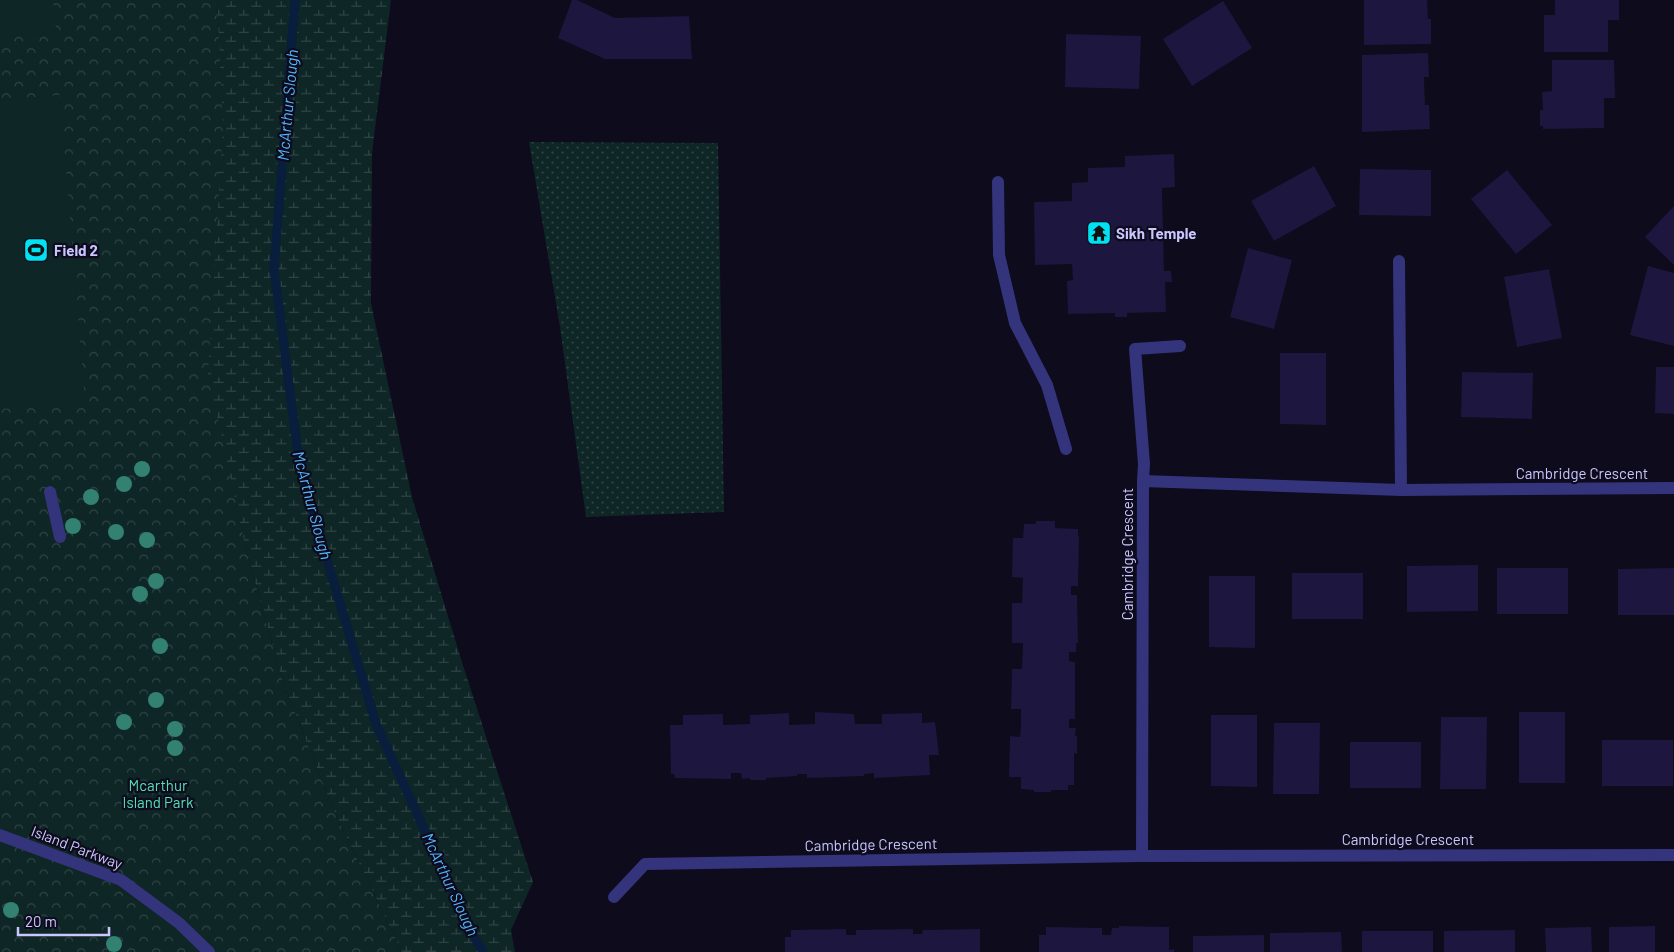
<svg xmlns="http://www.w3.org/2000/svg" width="1674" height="952" viewBox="0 0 1674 952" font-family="Barlow,sans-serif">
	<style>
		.grass { fill: url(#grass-dots) }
		.forest { fill: url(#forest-crowns) }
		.wetland { fill: url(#wetland-marsh) }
		.pitch { fill: #0e2625 }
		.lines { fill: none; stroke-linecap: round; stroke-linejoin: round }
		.stream { stroke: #091e3d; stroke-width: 9 }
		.building { fill: #1d163e }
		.lane { stroke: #34347d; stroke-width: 12 }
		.street { stroke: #34347d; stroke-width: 12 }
		.tree { fill: #328171 }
		.labels { text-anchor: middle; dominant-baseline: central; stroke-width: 4.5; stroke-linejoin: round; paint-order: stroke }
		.poi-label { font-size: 15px; font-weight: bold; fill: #cac6ff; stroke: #0d0b1c; text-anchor: start }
		.street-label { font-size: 15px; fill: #cac6ff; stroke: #0d0b1c }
		.park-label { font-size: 15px; fill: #50e1b7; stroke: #0d0b1c }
		.water-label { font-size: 16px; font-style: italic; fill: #54b6ff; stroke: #0d0b1c }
	</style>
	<defs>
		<pattern id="grass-dots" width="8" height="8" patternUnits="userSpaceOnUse" patternTransform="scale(1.25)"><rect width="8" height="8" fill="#0e2625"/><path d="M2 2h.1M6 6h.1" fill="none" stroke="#304446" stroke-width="1.8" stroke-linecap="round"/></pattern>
		<pattern id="forest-crowns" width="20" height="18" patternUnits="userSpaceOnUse" patternTransform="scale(1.25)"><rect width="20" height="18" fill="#0e2625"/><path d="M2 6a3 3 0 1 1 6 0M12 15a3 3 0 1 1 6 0" fill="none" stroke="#304446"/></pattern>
		<pattern id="wetland-marsh" width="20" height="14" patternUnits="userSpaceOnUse" patternTransform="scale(1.25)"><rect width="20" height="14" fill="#0e2625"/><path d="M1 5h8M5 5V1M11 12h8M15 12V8" fill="none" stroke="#304446"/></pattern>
	</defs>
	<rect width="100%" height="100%" fill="#0d0b1c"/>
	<polygon class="grass" points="529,142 718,143 724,512 586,517 560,327"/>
	<polygon class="forest" points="0,0 217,0 246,549 281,676 333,809 402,952 0,952"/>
	<polygon class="wetland" points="217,0 391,0 372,153 371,303 412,497 461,659 533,882 511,930 515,952 402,952 333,809 281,676 246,549 208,374 223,125"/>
	<g class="pitch">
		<polygon points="0,0 53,0 56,31 0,36"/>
		<polygon points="60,95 85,402 0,409 0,100"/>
	</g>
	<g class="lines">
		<polyline class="stream" points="295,0 274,269 300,469 376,724 471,931 483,952"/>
	</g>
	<g class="building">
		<polygon points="572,0 577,0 615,18 689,16 692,59 605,59 558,38"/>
		<polygon points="1364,0 1427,0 1428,19 1431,19 1431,44 1364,45"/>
		<polygon points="1555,0 1619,0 1619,20 1608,20 1608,52 1544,52 1544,15 1555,15"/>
		<polygon points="1223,1 1252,48 1192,86 1163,39"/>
		<polygon points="1066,34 1141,36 1139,89 1065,87"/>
		<polygon points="1428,53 1429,77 1424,77 1425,105 1429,105 1430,129 1362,132 1362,55"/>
		<polygon points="1552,60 1614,60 1615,98 1604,98 1604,128 1543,129 1543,126 1540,126 1540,110 1543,110 1542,92 1552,91"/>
		<polygon points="1174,154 1175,187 1162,188 1164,271 1171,271 1172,282 1165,282 1166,312 1127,313 1127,317 1115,317 1115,313 1068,314 1067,281 1073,280 1072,264 1035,265 1034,202 1072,201 1072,183 1088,182 1088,168 1125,167 1125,156"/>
		<polygon points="1314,166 1336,206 1274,241 1251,201"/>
		<polygon points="1360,169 1431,170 1431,216 1359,215"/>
		<polygon points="1507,170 1552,225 1516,254 1471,199"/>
		<polygon points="1674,206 1674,265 1645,237"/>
		<polygon points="1248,248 1292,260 1274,329 1230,317"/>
		<polygon points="1648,266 1674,273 1674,346 1630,335"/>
		<polygon points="1549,269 1562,338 1517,347 1504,277"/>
		<polygon points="1280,353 1326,353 1326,425 1280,424"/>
		<polygon points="1656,367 1674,367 1674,414 1655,413"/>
		<polygon points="1462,372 1533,373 1532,419 1461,417"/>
		<polygon points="1036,521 1055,521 1055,528 1078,529 1078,536 1079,536 1078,586 1071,586 1071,595 1077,595 1078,643 1076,643 1076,652 1069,652 1069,661 1075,662 1075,719 1069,719 1069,728 1076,728 1075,736 1077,736 1077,754 1074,753 1074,785 1068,785 1068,790 1051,790 1051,792 1034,792 1034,790 1021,789 1021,777 1009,777 1010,736 1020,737 1021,726 1021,709 1011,709 1012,669 1022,669 1023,643 1012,643 1012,603 1022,603 1023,578 1012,577 1013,538 1023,538 1024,524 1036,524"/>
		<polygon points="1478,565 1478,611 1407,612 1407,566"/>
		<rect x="1497" y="568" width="71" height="46"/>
		<polygon points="1674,568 1674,615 1618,615 1618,569"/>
		<rect x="1292" y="573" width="71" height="46"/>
		<polygon points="1209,576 1255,576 1255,648 1209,647"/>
		<polygon points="815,712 854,714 855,724 882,724 882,714 922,713 922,723 935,722 939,755 929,755 930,775 874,778 874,773 864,774 864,776 807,778 807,774 797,774 797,776 766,778 766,780 750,780 750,778 742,779 741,773 731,773 731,779 675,778 674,774 671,774 670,725 683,725 683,715 723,714 723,725 750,724 750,715 789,713 789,725 815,724"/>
		<rect x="1519" y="712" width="46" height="71"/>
		<polygon points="1211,715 1257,715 1257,787 1211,786"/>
		<polygon points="1441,717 1487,717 1486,789 1440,789"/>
		<polygon points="1274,723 1320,723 1319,794 1273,794"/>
		<rect x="1602" y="740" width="71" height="46"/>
		<rect x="1350" y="742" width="71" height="46"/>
		<polygon points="1119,926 1169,927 1169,950 1174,949 1174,952 1039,952 1039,935 1046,935 1046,927 1102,928 1102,935 1111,935 1112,928 1119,928"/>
		<polygon points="1655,926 1655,952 1609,952 1609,927"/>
		<polygon points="1591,927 1592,952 1546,952 1545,928"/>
		<polygon points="846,929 846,935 856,935 856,930 913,929 913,934 922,934 923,930 980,929 980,952 785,952 785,937 791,937 791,930"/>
		<polygon points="1515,930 1515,952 1444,952 1444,931"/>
		<rect x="1362" y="931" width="71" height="21"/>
		<polygon points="1341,932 1342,952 1270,952 1270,933"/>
		<polygon points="1264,935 1264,952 1193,952 1193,936"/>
	</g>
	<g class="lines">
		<g class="lane">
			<polyline points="998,182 999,255 1015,323 1047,385 1066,449"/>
			<polyline points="1143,481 1144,464 1135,349 1180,346"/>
			<polyline points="50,492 60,537"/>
			<polyline points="0,835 121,880 179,923 209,952"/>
		</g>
		<g class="street">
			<polyline points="1399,261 1401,490"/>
			<polyline points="1142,856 1143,481 1401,490 1674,488"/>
			<polyline points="614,897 645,864 1142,856 1674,855"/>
		</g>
	</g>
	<g class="tree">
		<circle cx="142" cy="469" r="8"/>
		<circle cx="124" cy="484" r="8"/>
		<circle cx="91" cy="497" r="8"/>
		<circle cx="73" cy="526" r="8"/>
		<circle cx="116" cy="532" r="8"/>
		<circle cx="147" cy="540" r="8"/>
		<circle cx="156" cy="581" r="8"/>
		<circle cx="140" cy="594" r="8"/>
		<circle cx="160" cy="646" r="8"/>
		<circle cx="156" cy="700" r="8"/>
		<circle cx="124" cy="722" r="8"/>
		<circle cx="175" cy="729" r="8"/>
		<circle cx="175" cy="748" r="8"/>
		<circle cx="11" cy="910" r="8"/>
		<circle cx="114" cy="944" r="8"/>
	</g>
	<defs>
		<symbol id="temple-square" viewBox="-11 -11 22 22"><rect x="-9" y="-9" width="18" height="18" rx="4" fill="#00e1f1" stroke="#0d0b1c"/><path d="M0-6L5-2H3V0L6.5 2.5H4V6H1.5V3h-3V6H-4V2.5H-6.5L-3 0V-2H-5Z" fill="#111"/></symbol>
		<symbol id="stadium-square" viewBox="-11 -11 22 22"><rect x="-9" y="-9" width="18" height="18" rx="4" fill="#00e1f1" stroke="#0d0b1c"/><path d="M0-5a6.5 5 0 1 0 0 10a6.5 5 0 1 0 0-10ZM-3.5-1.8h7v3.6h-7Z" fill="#111"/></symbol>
	</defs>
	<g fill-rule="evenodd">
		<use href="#temple-square" x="1085" y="219" width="28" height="28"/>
		<use href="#stadium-square" x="22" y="236" width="28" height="28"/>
	</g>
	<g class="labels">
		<g class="poi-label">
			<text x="1116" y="233">Sikh Temple</text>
			<text x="54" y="250">Field 2</text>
		</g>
		<g class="street-label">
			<text x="1582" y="473">Cambridge Crescent</text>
			<text transform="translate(1127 554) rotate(-90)">Cambridge Crescent</text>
			<text x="1408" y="839">Cambridge Crescent</text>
			<text transform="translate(871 844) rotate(-1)">Cambridge Crescent</text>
			<text transform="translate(77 847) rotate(21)">Island Parkway</text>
		</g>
		<g class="park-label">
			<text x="158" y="785">Mcarthur<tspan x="158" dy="17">Island Park</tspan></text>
		</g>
		<g class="water-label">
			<text transform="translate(287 105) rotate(-85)">McArthur Slough</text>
			<text transform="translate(313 505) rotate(75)">McArthur Slough</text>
			<text transform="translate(451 884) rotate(65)">McArthur Slough</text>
		</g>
	</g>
	<path d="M18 927v8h91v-8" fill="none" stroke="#cac6ff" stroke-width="2.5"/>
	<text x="25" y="927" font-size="15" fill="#cac6ff" stroke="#0d0b1c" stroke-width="4" paint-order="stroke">20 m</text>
</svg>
